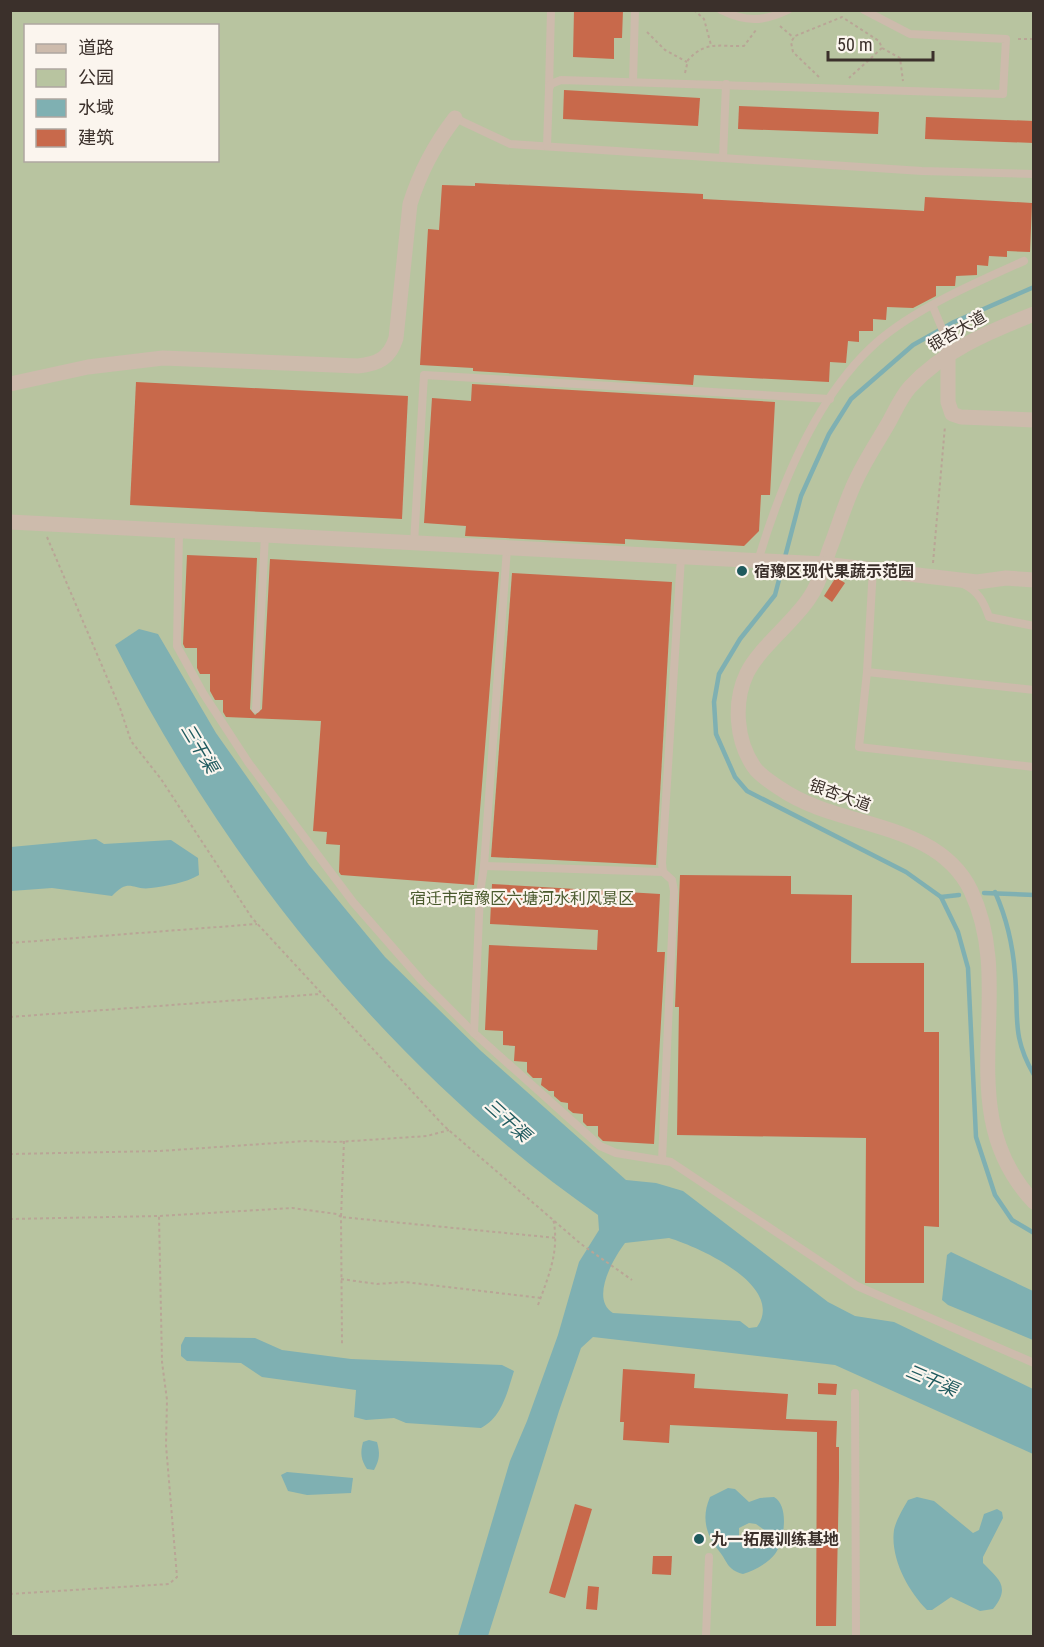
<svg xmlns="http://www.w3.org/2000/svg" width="1044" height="1647" viewBox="0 0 1044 1647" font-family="'Roboto Condensed','Noto Sans SC',sans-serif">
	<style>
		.green { fill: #b8c4a0; fill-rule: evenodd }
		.water { fill: #7fb0b2; fill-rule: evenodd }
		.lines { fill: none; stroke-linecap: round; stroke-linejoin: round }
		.stream { stroke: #7fb0b2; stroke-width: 4.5 }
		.building { fill: #c8694b }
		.path { stroke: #b9a596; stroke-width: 2; stroke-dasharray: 3 3; stroke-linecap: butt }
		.service { stroke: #cdbbac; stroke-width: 8 }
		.minor { stroke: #cdbbac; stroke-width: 15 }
		.poi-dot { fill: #1f5a5e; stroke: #fbf5ee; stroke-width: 2 }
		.labels { text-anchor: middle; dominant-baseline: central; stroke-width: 4.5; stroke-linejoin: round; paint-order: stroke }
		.street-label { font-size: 16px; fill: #3b302b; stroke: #fbf5ee }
		.poi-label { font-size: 16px; font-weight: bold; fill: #3b302b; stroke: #fbf5ee; text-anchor: start }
		.park-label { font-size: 16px; fill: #4a5a2e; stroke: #fbf5ee }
		.water-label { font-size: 18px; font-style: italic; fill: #1f5a5e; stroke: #fbf5ee }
	</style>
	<rect width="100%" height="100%" fill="#f4ebe1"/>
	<path class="green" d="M11,11h1022v1625h-1022zM26,26h192v134h-192z"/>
	<g class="water">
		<path d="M139,629l19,5 58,99 93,132 76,92 96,94 145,129 30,3 27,8 145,111 27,14 39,6 139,67v65l-198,-89 -242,-28 -12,11 -22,63 -71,225h-30l52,-175 17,-40 31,-86 21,-73 20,-32 -1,-15c-203,-141 -372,-350 -483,-570zM669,1238c30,9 117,48 88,89l-8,1 -9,-7 -127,-8c-23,-14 0,-54 12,-70z"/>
		<path d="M96,839l8,5 67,-4 27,18 1,17c-14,8 -32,11 -48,13 -19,3 -21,-11 -39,8l-60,-8 -41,3v-44z"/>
		<polygon points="951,1252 1033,1291 1033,1340 948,1305 942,1300 947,1255"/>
		<path d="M185,1337l70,1 27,12 69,9 151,6 12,6c-7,22 -12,46 -33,57l-75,-5 -12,-5 -28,2 -12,-3 2,-27 -94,-13 -21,-14 -54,-2 -6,-5v-11z"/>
		<path d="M369,1440l8,2c3,11 3,17 -3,28l-7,-1c-6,-9 -7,-16 -4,-27z"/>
		<polygon points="287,1472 353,1478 351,1493 307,1495 288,1491 281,1475"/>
		<path d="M728,1488l7,1 14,13 11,-4 14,-1c16,9 10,45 1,57 -7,9 -21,17 -32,20 -16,-4 -15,-12 -24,-23 -13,-16 -18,-33 -9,-54zM749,1523l7,1 11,8 -1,12 -16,3 -11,-6v-13z"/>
		<path d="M917,1497l17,4 39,32 6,-3 5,-16 13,-5 5,3 1,6 -20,39v6c14,15 29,23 10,46l-13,2 -29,-14 -19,13h-5c-19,-19 -37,-52 -33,-80 2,-10 9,-21 14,-30z"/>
	</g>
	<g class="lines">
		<g class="stream">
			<polyline points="1034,287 954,322 913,345 851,399 829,434 801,496 775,595 740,639 719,674 714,702 716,734 735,777 747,791 906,872 941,897 958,932 968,968 976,1137 995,1195 1012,1220 1034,1233"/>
			<path d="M995,892c12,27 18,54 20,82 4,43 -4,61 19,101"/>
			<polyline points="984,893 1034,895"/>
			<polyline points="941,897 959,895"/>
		</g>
	</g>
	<g class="building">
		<polygon points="574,10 623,10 622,38 614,38 614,59 573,57"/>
		<polygon points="564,90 700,98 698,126 563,119"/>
		<polygon points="739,106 879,112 878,134 738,129"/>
		<polygon points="926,117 1034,121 1034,143 925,139"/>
		<polygon points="475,183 703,194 703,199 924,211 925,197 1032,203 1030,252 1007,251 1007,257 989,256 988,266 977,265 977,275 956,276 955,286 936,286 936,296 913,308 887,307 886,320 873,319 873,331 859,331 859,342 848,341 846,363 830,362 829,382 694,375 693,385 473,371 473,368 420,365 428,229 439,230 442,185 475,186"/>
		<polygon points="136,382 408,396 402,519 130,505"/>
		<polygon points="472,384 775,402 770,495 761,495 759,531 744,546 625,539 625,544 465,536 466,526 424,523 432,398 471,401"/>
		<polygon points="187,555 257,558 250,709 255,715 262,709 270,559 499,572 474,885 341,875 339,872 340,845 326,844 327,832 313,831 321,721 226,717 223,712 223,700 215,700 210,691 210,674 200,674 197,668 197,648 185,648 183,644"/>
		<polygon points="512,573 672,582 656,865 491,857"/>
		<polygon points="836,577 845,583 832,602 824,596"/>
		<polygon points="680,875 791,876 791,894 852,895 851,963 924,963 924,1032 939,1032 939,1227 924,1226 924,1283 865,1283 866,1138 677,1135 679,1007 675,1007"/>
		<polygon points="492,884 660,894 657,952 665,952 654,1144 603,1141 598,1136 598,1126 587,1126 583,1122 583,1114 573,1113 568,1109 568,1103 561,1102 554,1096 554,1091 549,1091 541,1085 542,1078 533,1078 527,1072 527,1062 514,1061 515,1046 503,1045 503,1031 485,1030 489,945 597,950 598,930 490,924"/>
		<polygon points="623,1369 695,1374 694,1388 788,1394 786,1419 837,1421 836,1447 839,1447 839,1478 836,1626 816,1626 817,1432 670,1425 669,1443 623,1440 624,1422 620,1422"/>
		<polygon points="818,1383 837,1384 836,1395 818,1394"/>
		<polygon points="575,1504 592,1509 565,1598 549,1593"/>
		<polygon points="653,1556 672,1556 671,1575 652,1574"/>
		<polygon points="588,1586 599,1587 597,1610 586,1609"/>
	</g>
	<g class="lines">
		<g class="path">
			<polyline points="694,10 704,19 711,45"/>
			<polyline points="780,26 794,38"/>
			<polyline points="647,32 665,50 687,62"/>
			<polyline points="1018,39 1034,39"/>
			<polyline points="882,48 900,58 903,81"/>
			<path d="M685,73l3,-13c18,-20 33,-13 56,-14l12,-16"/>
			<polyline points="819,77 793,52 791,42 795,36 842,17 879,41 882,48 849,78"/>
			<polyline points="47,537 120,708 131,741 161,779 252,918 444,1126 581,1244 632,1280"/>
			<polyline points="933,563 945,426"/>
			<polyline points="10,943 257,924"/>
			<polyline points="10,1017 320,994"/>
			<polyline points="344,1141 341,1217 557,1238"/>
			<polyline points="10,1154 160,1151 306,1141 337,1142 427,1136 449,1130"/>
			<polyline points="10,1219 159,1216 292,1208 337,1214 341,1217 342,1344"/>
			<polyline points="341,1279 377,1284 405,1282 541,1298"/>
			<path d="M538,1305c11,-30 22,-55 15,-87"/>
			<polyline points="10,1594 169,1584 177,1577 166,1445 167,1400 162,1362 159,1216"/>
		</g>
		<g class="service">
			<path d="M721,10c24,12 42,12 67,0"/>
			<polyline points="633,82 635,10"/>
			<polyline points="549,88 551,10"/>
			<polyline points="455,118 510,144 922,171 1034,174"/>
			<polyline points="547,146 549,89 551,84 561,80 1003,94 1006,39 910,34 864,10"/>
			<polyline points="723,158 726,84"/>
			<polyline points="933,307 946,338 948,353"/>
			<polyline points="179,531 177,646 203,693 248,762 353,902 422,981 474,1033 600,1146 616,1153 671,1162 857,1286 1034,1363"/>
			<polyline points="414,543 424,375 830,399"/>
			<path d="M758,561c22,-74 59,-166 119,-219 39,-34 100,-60 147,-81"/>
			<polyline points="873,568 867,672 1034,690"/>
			<path d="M963,584c15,7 21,18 26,33l45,9"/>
			<polyline points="867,672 859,747 1034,767"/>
			<polyline points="256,709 265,535"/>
			<polyline points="484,866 663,872"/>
			<polyline points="474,1033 480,893 484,866 507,548"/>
			<polyline points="662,1160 674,891 672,880 663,872 662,863 681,557"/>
			<polyline points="855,1393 856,1636"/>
			<polyline points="706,1636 709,1557"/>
		</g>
		<g class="minor">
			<path d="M1034,314c-46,18 -91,37 -124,73 -9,10 -15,24 -21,35 -11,19 -23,37 -32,56 -11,22 -18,47 -27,70 -6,16 -10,35 -20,49 -16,25 -50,50 -63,76 -14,29 -11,68 7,94 6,9 18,16 27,22 58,40 156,31 190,102 48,101 -24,220 63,311"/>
			<polyline points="948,353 948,402 952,414 961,417 1034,420"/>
			<path d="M10,384l78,-17 75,-9 195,8c20,-2 32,-8 38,-28l14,-134c10,-32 25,-60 45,-86"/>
			<polyline points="10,522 824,564 977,582 1006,578 1034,580"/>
		</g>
	</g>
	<g class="poi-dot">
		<circle cx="742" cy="571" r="6"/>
		<circle cx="699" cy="1539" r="6"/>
	</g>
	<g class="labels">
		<g class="street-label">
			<text transform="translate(957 331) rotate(-30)">银杏大道</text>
			<text transform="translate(840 795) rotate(20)">银杏大道</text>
		</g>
		<g class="poi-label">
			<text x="754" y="571">宿豫区现代果蔬示范园</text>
			<text x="711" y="1539">九一拓展训练基地</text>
		</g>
		<g class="park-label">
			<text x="522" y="898">宿迁市宿豫区六塘河水利风景区</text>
		</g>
		<g class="water-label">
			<text transform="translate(200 748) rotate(59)">三干渠</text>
			<text transform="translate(508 1120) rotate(42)">三干渠</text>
			<text transform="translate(932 1380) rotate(23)">三干渠</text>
		</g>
	</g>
	<rect width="1044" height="1647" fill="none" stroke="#3b302b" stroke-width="24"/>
	<rect x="24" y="24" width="195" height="138" fill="#fbf5ee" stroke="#aea6a0" stroke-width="1.5"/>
	<rect x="36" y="44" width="30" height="9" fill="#cdbbac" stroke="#aea6a0" stroke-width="1.5"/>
	<text x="78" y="54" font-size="18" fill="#3b302b">道路</text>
	<rect x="36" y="69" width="30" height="18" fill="#b8c4a0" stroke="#aea6a0" stroke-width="1.5"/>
	<text x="78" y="84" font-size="18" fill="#3b302b">公园</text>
	<rect x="36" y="99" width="30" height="18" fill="#7fb0b2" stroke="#aea6a0" stroke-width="1.5"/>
	<text x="78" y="114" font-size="18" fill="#3b302b">水域</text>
	<rect x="36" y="129" width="30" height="18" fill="#c8694b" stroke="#aea6a0" stroke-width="1.5"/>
	<text x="78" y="144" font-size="18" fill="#3b302b">建筑</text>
	<path d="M828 51v9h105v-9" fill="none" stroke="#3b302b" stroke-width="3"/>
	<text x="837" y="51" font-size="18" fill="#3b302b" stroke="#fbf5ee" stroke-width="4.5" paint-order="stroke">50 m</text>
</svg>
